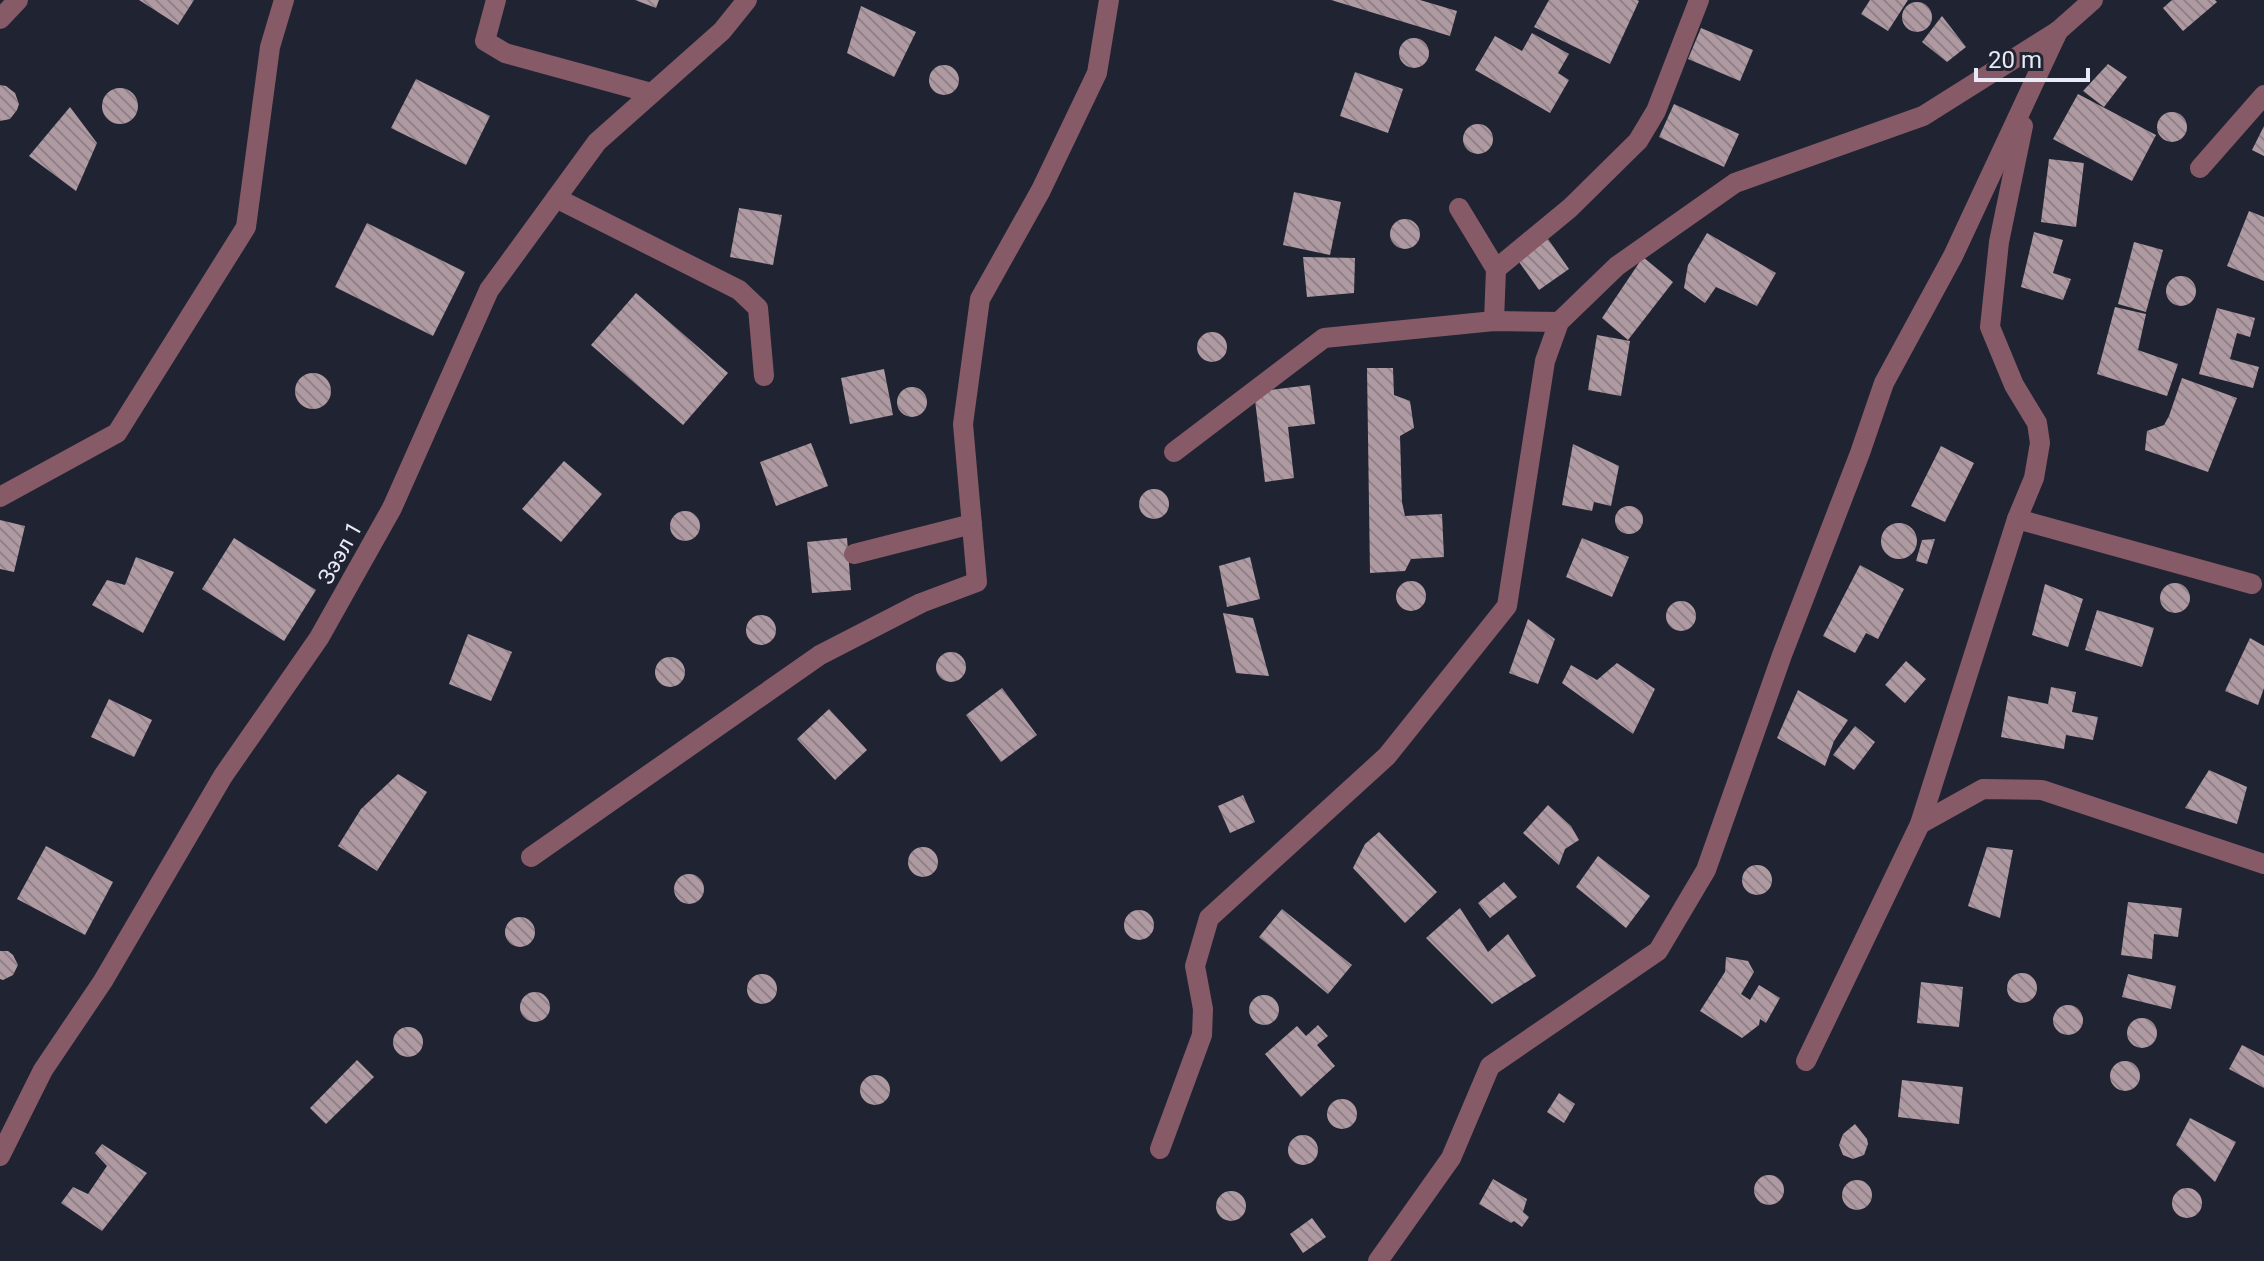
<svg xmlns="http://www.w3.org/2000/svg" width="2264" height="1261" viewBox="0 0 2264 1261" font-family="Roboto,sans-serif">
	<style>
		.building { fill: url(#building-back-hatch) }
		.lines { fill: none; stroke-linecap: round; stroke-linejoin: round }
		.street { stroke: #875a67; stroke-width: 20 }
		.labels { text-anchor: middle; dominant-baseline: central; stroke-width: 8; stroke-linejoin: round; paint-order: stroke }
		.street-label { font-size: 22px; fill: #e8ebf5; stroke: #202432 }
	</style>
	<defs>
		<pattern id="building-back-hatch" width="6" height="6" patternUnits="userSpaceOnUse" patternTransform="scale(2)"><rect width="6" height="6" fill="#af9aa2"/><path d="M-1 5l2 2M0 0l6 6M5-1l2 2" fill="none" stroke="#908188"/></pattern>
	</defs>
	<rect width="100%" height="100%" fill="#202432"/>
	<g class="building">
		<polygon points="139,0 194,0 178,25"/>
		<polygon points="635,0 659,0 656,8"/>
		<polygon points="1331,0 1420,0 1457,11 1450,36"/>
		<polygon points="1549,0 1637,0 1639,1 1610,64 1534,27"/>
		<polygon points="1870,0 1908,0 1888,31 1861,14"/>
		<polygon points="2172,0 2215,0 2217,2 2183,31 2163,8"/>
		<circle cx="1917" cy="17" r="15"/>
		<polygon points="861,6 916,32 894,77 847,53"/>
		<polygon points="1942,16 1966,47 1947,62 1922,42"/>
		<polygon points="1701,28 1753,50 1740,81 1688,59"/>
		<polygon points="1532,33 1569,54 1558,73 1569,80 1550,113 1475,70 1495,36 1522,51"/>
		<circle cx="1414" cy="53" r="15"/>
		<polygon points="2108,64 2127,77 2104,107 2083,91"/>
		<circle cx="944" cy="80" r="15"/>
		<polygon points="1355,72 1403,89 1388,133 1340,116"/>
		<polygon points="416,79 490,116 466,165 391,128"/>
		<polygon points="0,85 6,86 15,93 19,104 17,110 10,119 0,121"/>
		<circle cx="120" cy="106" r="18"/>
		<polygon points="2078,94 2156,135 2132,181 2053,139"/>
		<polygon points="1674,104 1739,134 1724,167 1659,137"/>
		<polygon points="70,107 97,143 76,191 29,156"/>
		<circle cx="2172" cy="127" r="15"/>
		<circle cx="1478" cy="139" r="15"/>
		<polygon points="2264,126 2264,156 2252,150"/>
		<polygon points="2049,159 2084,163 2076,227 2041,222"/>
		<polygon points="1294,192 1341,202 1330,255 1283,245"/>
		<polygon points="739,208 782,215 773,265 730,257"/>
		<polygon points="2249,211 2264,217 2264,281 2227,266"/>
		<circle cx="1405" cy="234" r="15"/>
		<polygon points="367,223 465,272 433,336 335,287"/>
		<polygon points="2034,232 2063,240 2053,273 2071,279 2063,300 2021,287"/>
		<polygon points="1707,233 1776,273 1757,306 1716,287 1705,303 1684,288 1688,265"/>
		<polygon points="1548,239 1569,269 1539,290 1517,259"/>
		<polygon points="2134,242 2163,250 2146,312 2118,304"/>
		<polygon points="1303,257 1355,258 1354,293 1307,297"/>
		<polygon points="1643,257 1673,282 1628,340 1602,318"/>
		<circle cx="2181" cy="291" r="15"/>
		<polygon points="636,293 728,373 683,425 591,345"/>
		<polygon points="2115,307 2146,314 2138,350 2178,364 2167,396 2097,374"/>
		<polygon points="2217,308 2255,318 2250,337 2237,333 2230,359 2259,367 2253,388 2199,374"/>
		<circle cx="1212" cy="347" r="15"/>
		<polygon points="1597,335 1630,341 1621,396 1588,390"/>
		<polygon points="1367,368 1393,368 1394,395 1410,401 1414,428 1400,436 1402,502 1405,516 1442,514 1444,557 1411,559 1405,571 1370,573"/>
		<polygon points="884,369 893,415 850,424 841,378"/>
		<circle cx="313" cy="391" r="18"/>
		<polygon points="2182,378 2237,398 2208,472 2145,450 2147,431 2164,425 2169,416"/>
		<polygon points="1310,385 1315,424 1288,427 1294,478 1265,482 1254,392"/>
		<circle cx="912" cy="402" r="15"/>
		<polygon points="811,443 828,486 776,506 760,462"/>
		<polygon points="1573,444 1619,466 1611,506 1594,502 1592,511 1562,505"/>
		<polygon points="1941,446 1974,463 1945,522 1911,506"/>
		<polygon points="564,461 602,494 561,542 522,509"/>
		<circle cx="1154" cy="504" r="15"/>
		<circle cx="1629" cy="520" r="14"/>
		<circle cx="685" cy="526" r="15"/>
		<polygon points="0,520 25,526 14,572 0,569"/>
		<circle cx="1899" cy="541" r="18"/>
		<polygon points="234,538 316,590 284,641 202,589"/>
		<polygon points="847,538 851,590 812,593 807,542"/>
		<polygon points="1582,538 1629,557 1612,597 1566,577"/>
		<polygon points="1935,539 1927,564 1916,561 1922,540"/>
		<polygon points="136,557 174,572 143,633 92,605 107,580 125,585"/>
		<polygon points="1250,557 1260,599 1227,607 1219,566"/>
		<polygon points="1860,565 1904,589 1878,639 1866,633 1855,653 1823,636"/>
		<circle cx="1411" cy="596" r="15"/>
		<circle cx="2175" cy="598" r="15"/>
		<polygon points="2045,584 2083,599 2068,647 2032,635"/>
		<circle cx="1681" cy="616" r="15"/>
		<polygon points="2097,610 2154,628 2142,667 2085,650"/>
		<polygon points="1223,613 1253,618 1269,676 1236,673"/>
		<circle cx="761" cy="630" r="15"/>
		<polygon points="1528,619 1555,639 1538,684 1509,673"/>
		<polygon points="468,634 512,652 491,701 449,684"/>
		<polygon points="2250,638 2264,646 2264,688 2258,705 2225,691"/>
		<circle cx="951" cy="667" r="15"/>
		<circle cx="670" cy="672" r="15"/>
		<polygon points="1906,661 1926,679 1905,703 1885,685"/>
		<polygon points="1617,663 1655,689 1633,734 1562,683 1571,665 1597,680"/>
		<polygon points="2051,687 2076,692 2072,712 2098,717 2093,740 2066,735 2064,749 2001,737 2008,696 2048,704"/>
		<polygon points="1002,688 1037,735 1001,762 966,715"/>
		<polygon points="1798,690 1848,720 1834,741 1825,766 1777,738"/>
		<polygon points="109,699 152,720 134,757 91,737"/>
		<polygon points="829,709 867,750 835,780 797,739"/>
		<polygon points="1855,726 1875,742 1854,770 1833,755"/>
		<polygon points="2209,770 2247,787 2237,824 2185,808"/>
		<polygon points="398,774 427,792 377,871 338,846 361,809"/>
		<polygon points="1243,795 1255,822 1230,833 1218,806"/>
		<polygon points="1548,805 1571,826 1579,840 1565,849 1559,865 1523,833"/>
		<polygon points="1379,832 1437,892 1405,923 1353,868 1365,844"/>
		<polygon points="46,846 113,882 85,935 17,899"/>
		<polygon points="1987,847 2013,850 2000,918 1968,906"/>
		<circle cx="923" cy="862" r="15"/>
		<polygon points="1598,856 1650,896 1626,928 1576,887"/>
		<circle cx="1757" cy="880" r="15"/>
		<circle cx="689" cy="889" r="15"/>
		<polygon points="1504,882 1517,897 1490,918 1478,903"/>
		<polygon points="2128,902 2182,908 2178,937 2154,934 2152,959 2121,955"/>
		<polygon points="1460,908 1488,952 1508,934 1536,976 1492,1004 1426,938"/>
		<polygon points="1282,909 1352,965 1328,994 1259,937"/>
		<circle cx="1139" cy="925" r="15"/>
		<circle cx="520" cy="932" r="15"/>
		<polygon points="0,951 8,951 13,955 18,965 13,975 3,980 0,979"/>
		<polygon points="1726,957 1748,961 1754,972 1741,994 1750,1000 1759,985 1780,998 1766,1023 1760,1019 1759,1025 1742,1038 1700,1011 1725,972"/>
		<circle cx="2022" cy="988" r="15"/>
		<polygon points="2128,974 2176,986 2171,1009 2122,997"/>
		<circle cx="762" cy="989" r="15"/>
		<polygon points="1921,982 1963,987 1959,1027 1917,1023"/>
		<circle cx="535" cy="1007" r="15"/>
		<circle cx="1264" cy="1010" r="15"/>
		<circle cx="2068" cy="1020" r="15"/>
		<circle cx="2142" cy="1033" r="15"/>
		<polygon points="1318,1025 1328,1036 1317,1045 1335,1066 1301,1097 1265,1054 1297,1026 1306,1036"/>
		<circle cx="408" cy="1042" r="15"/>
		<polygon points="2242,1045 2264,1056 2264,1088 2229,1069"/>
		<polygon points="357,1060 374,1077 326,1124 310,1108"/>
		<circle cx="2125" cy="1076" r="15"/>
		<circle cx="875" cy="1090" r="15"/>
		<polygon points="1902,1080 1963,1087 1959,1124 1898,1117"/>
		<polygon points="1559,1093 1575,1104 1564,1123 1547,1112"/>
		<circle cx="1342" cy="1114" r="15"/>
		<polygon points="2190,1118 2236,1142 2215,1182 2176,1145"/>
		<polygon points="1855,1124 1867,1139 1868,1144 1864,1155 1853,1159 1843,1155 1839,1145 1843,1134"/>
		<circle cx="1303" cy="1150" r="15"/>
		<polygon points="102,1144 147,1173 102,1231 61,1203 73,1187 88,1194 107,1166 95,1153"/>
		<circle cx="1769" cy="1190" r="15"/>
		<polygon points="1493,1179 1527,1199 1523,1212 1529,1217 1522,1227 1514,1221 1511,1223 1479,1204"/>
		<circle cx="1857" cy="1195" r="15"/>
		<circle cx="2187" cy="1203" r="15"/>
		<circle cx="1231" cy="1206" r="15"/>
		<polygon points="1312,1218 1326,1237 1303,1253 1290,1234"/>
	</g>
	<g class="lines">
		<g class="street">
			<polyline points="496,0 485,41 505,53 651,93"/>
			<polyline points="0,19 18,0"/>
			<polyline points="2052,43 2058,31 2093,0"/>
			<polyline points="2200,168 2264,95"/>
			<polyline points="556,198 739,290 758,308 764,376"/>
			<polyline points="1459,208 1496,269 1494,321"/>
			<polyline points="1496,269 1570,208 1638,141 1656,111 1699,0"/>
			<polyline points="1174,452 1324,338 1494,321 1559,322"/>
			<polyline points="0,497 117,433 246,227 270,47 284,0"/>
			<polyline points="2017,519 2252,584"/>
			<polyline points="854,554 972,524"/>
			<polyline points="1920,824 1983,789 2042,790 2264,864"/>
			<polyline points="531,857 820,655 921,603 977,582 963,424 980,299 1041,190 1097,73 1109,0"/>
			<polyline points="1806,1061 1920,824 2017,519 2034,478 2040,443 2037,423 2014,385 1990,327 1999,242 2023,126"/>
			<polyline points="1160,1149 1202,1035 1203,1009 1195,966 1209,918 1387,756 1507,606 1545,361 1559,322 1617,266 1735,183 1923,116 2058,31"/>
			<polyline points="0,1156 43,1070 103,981 223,776 319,638 392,508 489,290 597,142 722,31 747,0"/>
			<polyline points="1378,1261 1451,1158 1490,1066 1658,951 1706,870 1782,655 1860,453 1884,383 1953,256 2058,31"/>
		</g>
	</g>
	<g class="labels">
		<g class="street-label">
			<text transform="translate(340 553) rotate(-61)">Зээл 1</text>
		</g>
	</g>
	<path d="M1976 68v12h112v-12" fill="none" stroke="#e8ebf5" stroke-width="4"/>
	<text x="1988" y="68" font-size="24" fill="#e8ebf5" stroke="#202432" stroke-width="6" paint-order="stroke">20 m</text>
</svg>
